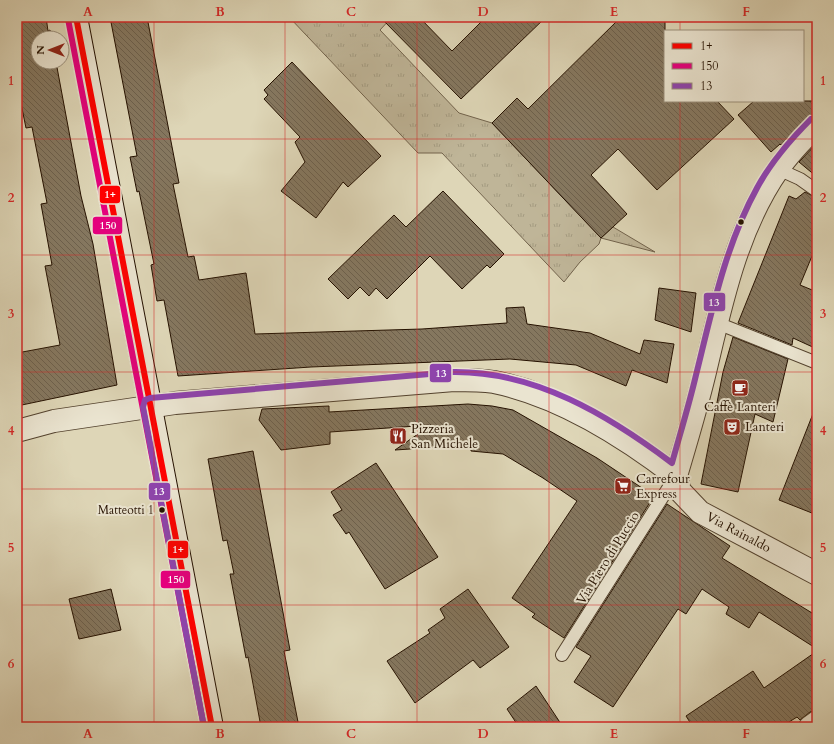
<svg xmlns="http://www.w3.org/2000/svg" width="834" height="744" viewBox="0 0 834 744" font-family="Cardo,serif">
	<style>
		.grass { fill: url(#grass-tufts); stroke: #72634c }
		.building { fill: url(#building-back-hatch); stroke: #251100 }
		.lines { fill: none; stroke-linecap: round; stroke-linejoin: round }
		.service-casing { stroke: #53422e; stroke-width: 14 }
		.minor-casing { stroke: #53422e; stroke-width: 24 }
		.secondary-casing { stroke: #251100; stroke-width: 24 }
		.service { stroke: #eae4d0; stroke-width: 12 }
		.minor { stroke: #eae4d0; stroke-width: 22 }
		.secondary { stroke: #eae4d0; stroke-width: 22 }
		.bus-1-casing { stroke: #eae4d0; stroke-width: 9 }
		.bus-2-casing { stroke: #eae4d0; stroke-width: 9 }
		.bus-3-casing { stroke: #eae4d0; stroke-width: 9 }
		.bus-1 { stroke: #f00; stroke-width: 6 }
		.bus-2 { stroke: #e5007d; stroke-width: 6 }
		.bus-3 { stroke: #8e44ad; stroke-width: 6 }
		.grid { fill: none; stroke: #d62828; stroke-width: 1; stroke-opacity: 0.55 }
		.bus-dot { fill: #251100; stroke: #eae4d0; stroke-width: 1.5 }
		.labels { text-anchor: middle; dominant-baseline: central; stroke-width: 4; stroke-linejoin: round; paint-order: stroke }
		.bus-label { font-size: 12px; fill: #251100; stroke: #eae4d0; text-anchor: end }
		.poi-label { font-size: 13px; fill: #251100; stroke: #eae4d0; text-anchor: start }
		.street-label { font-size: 13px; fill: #251100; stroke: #eae4d0 }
		.line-badge { stroke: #eae4d0; stroke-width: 1.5 }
		.badge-label { font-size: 11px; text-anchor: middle; font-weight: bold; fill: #fff }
		.neatline { fill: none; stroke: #d62828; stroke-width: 1.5 }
		.grid-label { font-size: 13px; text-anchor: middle; font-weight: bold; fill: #d62828 }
	</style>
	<defs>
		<pattern id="grass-tufts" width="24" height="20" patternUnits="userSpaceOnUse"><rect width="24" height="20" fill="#bfb598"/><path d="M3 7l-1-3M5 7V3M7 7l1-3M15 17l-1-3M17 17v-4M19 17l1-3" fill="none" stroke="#a49b81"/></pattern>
		<pattern id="building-back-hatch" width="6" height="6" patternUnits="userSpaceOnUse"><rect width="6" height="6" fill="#85775f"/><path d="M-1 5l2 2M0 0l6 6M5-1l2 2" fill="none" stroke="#6d604c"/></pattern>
	</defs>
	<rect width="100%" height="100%" fill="#ded6b7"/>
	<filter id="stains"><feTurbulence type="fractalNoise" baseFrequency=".005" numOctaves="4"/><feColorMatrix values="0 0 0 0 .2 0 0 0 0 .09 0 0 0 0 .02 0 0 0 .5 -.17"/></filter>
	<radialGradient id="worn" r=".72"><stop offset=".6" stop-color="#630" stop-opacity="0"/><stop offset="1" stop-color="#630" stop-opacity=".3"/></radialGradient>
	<polygon class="grass" points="289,17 392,17 380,30 459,113 492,123 601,238 613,227 655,252 601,238 599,244 580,262 564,282 442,153 418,153"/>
	<g class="building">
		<polygon points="17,17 46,17 48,31 50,30 52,38 38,38 38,62 56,62 81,196 93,244 117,385 17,406 17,353 60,345 45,266 52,265 41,204 47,203 32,127 26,128 17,84"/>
		<polygon points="110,17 147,17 179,183 173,184 188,257 194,256 199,280 246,273 255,334 422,329 507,323 506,308 524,307 527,324 590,333 640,354 644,340 674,344 667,383 632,370 626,386 576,365 510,359 311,367 178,376 164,300 157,301 151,265 154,264 139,191 137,192 130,157 137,156"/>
		<polygon points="380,17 419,17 452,51 486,17 546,17 461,99"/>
		<polygon points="621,17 665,17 665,101 717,101 734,119 657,190 618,149 591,175 627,214 601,238 492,123 517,98 528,109"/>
		<polygon points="292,62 381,156 348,187 343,182 316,218 281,191 305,162 295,142 300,137 264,99 268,95 264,90"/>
		<polygon points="754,101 817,101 817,113 808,116 781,145 780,144 771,152 738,115"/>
		<polygon points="817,143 817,177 799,162"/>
		<polygon points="443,191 504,254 490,268 487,265 462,289 430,256 387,299 376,288 369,296 360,287 348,299 328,279 394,215 406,227"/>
		<polygon points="805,192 817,198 817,244 800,285 817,292 817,349 793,338 792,345 738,323 789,196 796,199"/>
		<polygon points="659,288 696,293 691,332 655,320"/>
		<polygon points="733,337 788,359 773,422 755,414 738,492 701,484 723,372"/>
		<polygon points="468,404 492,406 513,410 597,458 654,496 564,638 532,617 535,614 512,598 577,501 543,478 503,454 471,451 471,445 395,450 431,425 330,432 330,444 281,450 259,420 262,409 329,406 329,412"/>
		<polygon points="816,406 817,407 817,515 779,500"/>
		<polygon points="253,451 290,650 284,651 299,727 261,727 248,657 246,658 230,574 234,574 227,540 223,541 208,459"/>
		<polygon points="376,463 438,557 385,589 349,532 346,534 333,515 342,510 331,492"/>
		<polygon points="667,504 730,546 722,558 817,616 817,649 759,612 749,628 726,614 729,607 702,589 686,614 678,609 613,707 574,682 591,656 576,647"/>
		<polygon points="111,589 121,630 79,639 69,599"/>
		<polygon points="468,589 509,647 480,668 473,660 415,703 387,661 430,633 428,630 445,618 440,609"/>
		<polygon points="817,651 817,710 810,712 800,720 797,717 781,727 693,727 686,716 753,671 764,688"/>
		<polygon points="536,686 563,727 519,727 507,709"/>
	</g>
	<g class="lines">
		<defs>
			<g id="service">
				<polyline points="778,169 800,179 817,191"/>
				<polyline points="717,323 817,363"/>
				<polyline points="562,655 676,476"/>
			</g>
			<g id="minor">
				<path id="s1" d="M817,125c-14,14 -27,27 -38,43 -43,61 -58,137 -75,208 -8,33 -18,66 -28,100l4,15 20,21 117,62"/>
				<path d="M17,431l37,-10 121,-18 279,-23c13,0 27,0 40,2 64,13 130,54 182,94"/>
				<polyline points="810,727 817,722"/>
			</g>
			<polyline id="secondary" points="76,17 212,727"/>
		</defs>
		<use href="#service" class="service-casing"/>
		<use href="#minor" class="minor-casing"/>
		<use href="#secondary" class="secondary-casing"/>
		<use href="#service" class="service"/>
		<use href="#minor" class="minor"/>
		<use href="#secondary" class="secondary"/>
		<defs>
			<polyline id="bus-1" points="76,17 212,727"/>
			<polyline id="bus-2" points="68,19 204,727"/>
			<path id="bus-3" d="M204,727l-61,-320 2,-7 5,-2 303,-26c82,-1 155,43 219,91 8,-29 17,-58 24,-88 16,-64 29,-129 61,-187 14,-26 33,-48 54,-69"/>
		</defs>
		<use href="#bus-1" class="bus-1-casing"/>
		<use href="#bus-2" class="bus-2-casing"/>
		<use href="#bus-3" class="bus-3-casing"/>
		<use href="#bus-1" class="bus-1"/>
		<use href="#bus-2" class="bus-2"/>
		<use href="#bus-3" class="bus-3"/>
	</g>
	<path class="grid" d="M154,17v710M285,17v710M417,17v710M549,17v710M680,17v14M680,101v626M17,139h800M17,255h800M17,372h800M17,489h800M17,605h800"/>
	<defs>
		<symbol id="cafe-square" viewBox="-11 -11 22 22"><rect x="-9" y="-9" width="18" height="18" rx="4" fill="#8f2418" stroke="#eae4d0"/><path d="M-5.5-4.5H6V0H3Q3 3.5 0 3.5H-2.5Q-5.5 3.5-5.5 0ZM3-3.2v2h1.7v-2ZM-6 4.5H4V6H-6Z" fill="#fff"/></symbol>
		<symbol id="theatre-square" viewBox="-11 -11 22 22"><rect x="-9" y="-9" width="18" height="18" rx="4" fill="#8f2418" stroke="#eae4d0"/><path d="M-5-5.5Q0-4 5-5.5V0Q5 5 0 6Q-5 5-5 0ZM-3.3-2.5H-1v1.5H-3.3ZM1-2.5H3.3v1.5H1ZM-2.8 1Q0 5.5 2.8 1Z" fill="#fff"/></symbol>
		<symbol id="restaurant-square" viewBox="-11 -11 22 22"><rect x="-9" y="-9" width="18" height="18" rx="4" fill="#8f2418" stroke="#eae4d0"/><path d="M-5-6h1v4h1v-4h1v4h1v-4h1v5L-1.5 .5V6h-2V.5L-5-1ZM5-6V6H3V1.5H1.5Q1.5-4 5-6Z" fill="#fff"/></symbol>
		<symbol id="supermarket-square" viewBox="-11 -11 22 22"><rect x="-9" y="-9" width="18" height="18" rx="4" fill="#8f2418" stroke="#eae4d0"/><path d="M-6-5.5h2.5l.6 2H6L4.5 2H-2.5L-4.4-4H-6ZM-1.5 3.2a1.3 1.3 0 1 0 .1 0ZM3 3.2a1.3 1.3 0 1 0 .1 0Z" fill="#fff"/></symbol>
	</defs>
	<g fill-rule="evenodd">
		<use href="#cafe-square" x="730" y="378" width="20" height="20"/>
		<use href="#theatre-square" x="722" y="417" width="20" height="20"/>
		<use href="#restaurant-square" x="388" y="426" width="20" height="20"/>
		<use href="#supermarket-square" x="613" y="476" width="20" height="20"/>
	</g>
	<g class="bus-dot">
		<circle cx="741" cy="222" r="3.5"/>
		<circle cx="162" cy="510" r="3.5"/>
	</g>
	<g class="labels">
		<g class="bus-label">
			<text x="154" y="510">Matteotti 1</text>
		</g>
		<g class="poi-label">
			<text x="740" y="407" text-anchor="middle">Caffè Lanteri</text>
			<text x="745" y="427">Lanteri</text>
			<text x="411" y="429">Pizzeria<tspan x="411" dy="15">San Michele</tspan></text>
			<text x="636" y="479">Carrefour<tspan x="636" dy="15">Express</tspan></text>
		</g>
		<g class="street-label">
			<text stroke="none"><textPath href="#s1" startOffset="472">Via Rainaldo</textPath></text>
			<text transform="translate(608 558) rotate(-58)">Via Piero di Puccio</text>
		</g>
	</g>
	<g class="line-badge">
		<rect x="99" y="185" width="22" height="19" rx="4" fill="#f00"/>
		<rect x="92" y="216" width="31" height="19" rx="4" fill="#e5007d"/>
		<rect x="703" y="292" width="23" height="20" rx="4" fill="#8e44ad"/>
		<rect x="429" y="363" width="23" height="20" rx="4" fill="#8e44ad"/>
		<rect x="148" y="482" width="23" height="19" rx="4" fill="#8e44ad"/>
		<rect x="167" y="540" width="22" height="19" rx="4" fill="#f00"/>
		<rect x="160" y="570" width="31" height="19" rx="4" fill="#e5007d"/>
	</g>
	<g class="badge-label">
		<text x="110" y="198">1+</text>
		<text x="108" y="229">150</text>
		<text x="714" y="306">13</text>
		<text x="441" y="377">13</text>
		<text x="159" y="495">13</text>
		<text x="178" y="553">1+</text>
		<text x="176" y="583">150</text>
	</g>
	<rect width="834" height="744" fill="none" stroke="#ded6b7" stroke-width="44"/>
	<rect x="664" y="30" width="140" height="72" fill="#eae4d0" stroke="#9b907d"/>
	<rect x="672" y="43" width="20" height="6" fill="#ff0000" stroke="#9b907d"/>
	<text x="700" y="50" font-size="12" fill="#251100">1+</text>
	<rect x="672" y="63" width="20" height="6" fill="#e5007d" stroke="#9b907d"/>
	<text x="700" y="70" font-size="12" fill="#251100">150</text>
	<rect x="672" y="83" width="20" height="6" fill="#8e44ad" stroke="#9b907d"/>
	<text x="700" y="90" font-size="12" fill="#251100">13</text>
	<g transform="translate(50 50) rotate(270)"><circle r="19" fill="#eae4d0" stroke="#9b907d"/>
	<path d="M0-3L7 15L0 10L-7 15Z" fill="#8f2418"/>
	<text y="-6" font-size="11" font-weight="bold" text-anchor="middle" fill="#251100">N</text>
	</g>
	<rect x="22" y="22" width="790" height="700" class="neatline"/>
	<g class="grid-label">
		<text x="88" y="16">A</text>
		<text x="220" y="16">B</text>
		<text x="351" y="16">C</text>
		<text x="483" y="16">D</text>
		<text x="614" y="16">E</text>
		<text x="746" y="16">F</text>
		<text x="11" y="85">1</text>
		<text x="823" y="85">1</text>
		<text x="11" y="202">2</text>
		<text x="823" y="202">2</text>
		<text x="11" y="318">3</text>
		<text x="823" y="318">3</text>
		<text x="11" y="435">4</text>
		<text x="823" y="435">4</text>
		<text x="11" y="552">5</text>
		<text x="823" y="552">5</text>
		<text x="11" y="668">6</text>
		<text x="823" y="668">6</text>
		<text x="88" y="738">A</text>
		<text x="220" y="738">B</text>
		<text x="351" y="738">C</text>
		<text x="483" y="738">D</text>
		<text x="614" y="738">E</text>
		<text x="746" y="738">F</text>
	</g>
	<rect width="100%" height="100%" filter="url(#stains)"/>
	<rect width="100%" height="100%" fill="url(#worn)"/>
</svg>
